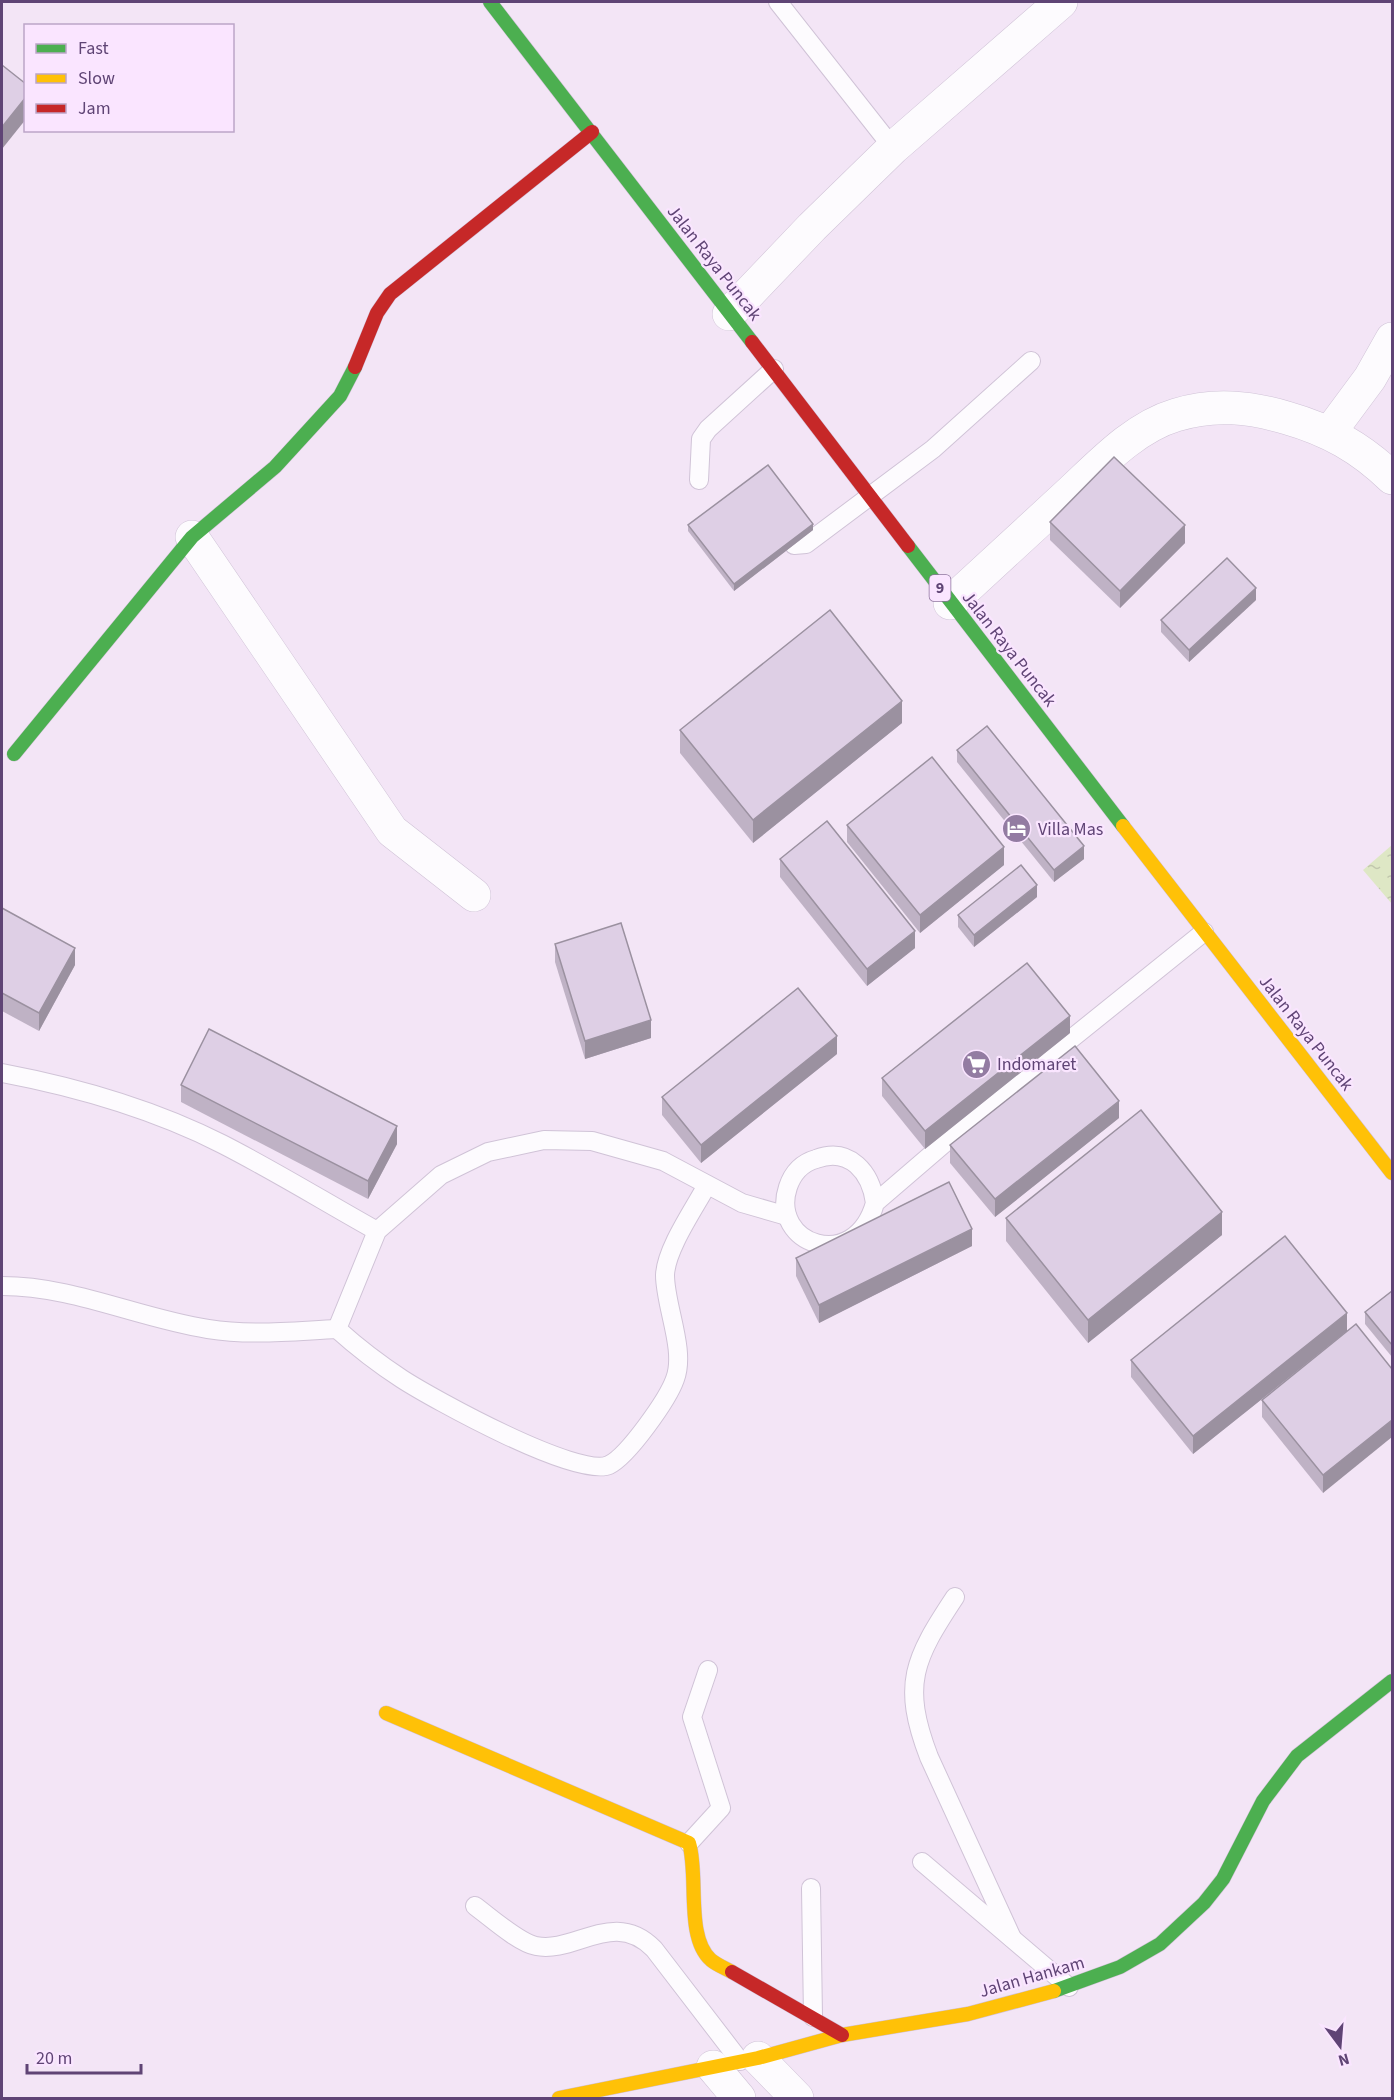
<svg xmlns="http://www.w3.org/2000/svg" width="1394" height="2100" viewBox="0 0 1394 2100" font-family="'Source Sans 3',sans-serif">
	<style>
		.water { fill: url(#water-ripples) }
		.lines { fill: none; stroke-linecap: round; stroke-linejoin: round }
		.lane-casing { stroke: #d0c3d7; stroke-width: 20 }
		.street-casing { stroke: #d0c3d7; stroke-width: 34 }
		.fast-casing { stroke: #d0c1d7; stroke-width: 15 }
		.slow-casing { stroke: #d0c1d7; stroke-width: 15 }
		.jam-casing { stroke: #d0c1d7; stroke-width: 15 }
		.lane { stroke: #fdfbfe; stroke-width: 18 }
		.street { stroke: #fdfbfe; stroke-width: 33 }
		.fast { stroke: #4caf50; stroke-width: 14 }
		.slow { stroke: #ffc107; stroke-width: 14 }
		.jam { stroke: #c62828; stroke-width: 14 }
		.wall { fill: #bfb2c5 }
		.shaded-wall { fill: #9b91a0 }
		.building { fill: #decfe5; stroke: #9b91a0; stroke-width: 1.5 }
		.labels { text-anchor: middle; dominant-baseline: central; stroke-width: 4.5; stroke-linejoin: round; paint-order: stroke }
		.shield { fill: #fae5ff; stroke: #8e749e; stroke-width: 1.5 }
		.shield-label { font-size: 16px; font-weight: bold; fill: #5f4475 }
		.street-label { font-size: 18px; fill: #5f4475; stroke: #fae5ff }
		.poi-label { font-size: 18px; fill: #5f4475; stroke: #fae5ff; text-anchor: start }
	</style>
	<defs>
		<pattern id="water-ripples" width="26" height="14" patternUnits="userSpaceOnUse" patternTransform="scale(1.5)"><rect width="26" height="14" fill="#dee7c5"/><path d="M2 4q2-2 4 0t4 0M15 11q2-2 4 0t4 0" fill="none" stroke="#c1c7ad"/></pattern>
	</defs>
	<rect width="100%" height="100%" fill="#f3e5f6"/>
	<polygon class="water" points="1392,845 1392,904 1363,870"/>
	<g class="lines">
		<defs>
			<g id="lane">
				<polyline points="778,2 893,148"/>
				<polyline points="699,480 701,439 708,429 774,369"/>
				<polyline points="794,545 806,544 933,449 1031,361"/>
				<path d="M2,1073c74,14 153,37 220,71 53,27 103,58 155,87"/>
				<path d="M707,1185c-13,24 -41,64 -42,90 0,31 21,75 10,104 -7,20 -47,77 -66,86 -31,14 -176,-66 -207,-86 -23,-15 -45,-32 -65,-50l40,-98 64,-56 47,-23 56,-12 48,1 71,20 79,42 45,13"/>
				<path d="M875,1203c-4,-30 -25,-57 -59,-44 -14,4 -23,13 -28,28 -19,57 67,88 87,16l114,-98 215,-173"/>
				<path d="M2,1286c71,0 136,32 206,43 42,7 86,2 129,0"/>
				<path d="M955,1597c-41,62 -54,87 -26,160l83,181"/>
				<polyline points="689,1843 721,1808 692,1717 708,1670"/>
				<polyline points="922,1862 1069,1987"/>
				<polyline points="811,1888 813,2017"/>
				<path d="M475,1906c15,11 44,37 61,40 39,8 78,-38 118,3l86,112"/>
			</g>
			<g id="street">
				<polyline points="729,314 812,227 893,148 1061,2"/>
				<polyline points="1330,432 1370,378 1392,339"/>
				<polyline points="192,537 392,831 474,895"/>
				<path d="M950,603c38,-35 76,-70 114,-105 33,-30 68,-70 112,-83 38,-12 74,-8 111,3 42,12 74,30 105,60"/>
				<polyline points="758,2058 797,2098"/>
				<polyline points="713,2067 739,2098"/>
			</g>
			<g id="fast">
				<polyline points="490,2 752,342"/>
				<polyline points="908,546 1123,826"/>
				<polyline points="14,754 192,537 275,467 340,396 355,367"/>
				<polyline points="1054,1991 1120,1967 1160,1944 1204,1903 1223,1879 1263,1801 1297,1756 1392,1681"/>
			</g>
			<g id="slow">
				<polyline points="1123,826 1392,1173"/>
				<path d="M386,1713l303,130c10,33 -4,94 22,117 6,5 14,8 21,12"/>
				<polyline points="559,2098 758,2058 842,2035 968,2014 1054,1991"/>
			</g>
			<g id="jam">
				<polyline points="752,342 908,546"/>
				<polyline points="355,367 377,313 390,294 592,132"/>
				<polyline points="732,1972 842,2035"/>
			</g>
		</defs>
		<use href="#lane" class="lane-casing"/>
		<use href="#street" class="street-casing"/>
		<use href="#fast" class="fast-casing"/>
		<use href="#slow" class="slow-casing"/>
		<use href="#jam" class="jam-casing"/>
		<use href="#lane" class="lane"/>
		<use href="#street" class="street"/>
		<use href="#fast" class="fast"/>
		<use href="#slow" class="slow"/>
		<use href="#jam" class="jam"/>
	</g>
	<g class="wall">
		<polygon points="1050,522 1185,543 1120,608 1050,540"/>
		<polygon points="688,525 813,530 734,591 688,531"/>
		<polygon points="1256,600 1189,662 1161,632 1161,620"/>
		<polygon points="902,723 753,843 680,753 680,730"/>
		<polygon points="957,750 1084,859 1054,882 957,762"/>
		<polygon points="847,825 1004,865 920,933 847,842"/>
		<polygon points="780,859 915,948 867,986 780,877"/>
		<polygon points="1037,897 974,947 958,927 958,915"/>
		<polygon points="2,908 75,965 39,1031 2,1011"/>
		<polygon points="555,944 651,1038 585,1059 555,962"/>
		<polygon points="1070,1033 925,1149 882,1096 882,1078"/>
		<polygon points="837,1054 701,1163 662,1115 662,1097"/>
		<polygon points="181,1085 397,1144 368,1199 181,1102"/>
		<polygon points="1119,1118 995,1217 950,1163 950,1145"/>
		<polygon points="1006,1218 1222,1235 1088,1343 1006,1241"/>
		<polygon points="972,1246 819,1323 796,1276 796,1258"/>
		<polygon points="1392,1291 1392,1357 1365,1324 1365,1312"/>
		<polygon points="1347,1331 1193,1454 1131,1377 1131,1360"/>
		<polygon points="1392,1369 1323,1493 1262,1417 1262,1400"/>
	</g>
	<g class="shaded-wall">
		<polygon points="26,97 26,119 2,149 2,127"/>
		<polygon points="813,524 813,530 734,591 734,584"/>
		<polygon points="1185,525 1185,543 1120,608 1120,591"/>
		<polygon points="1256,588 1256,600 1189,662 1189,650"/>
		<polygon points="902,701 902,723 753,843 753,820"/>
		<polygon points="1084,846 1084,859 1054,882 1054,870"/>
		<polygon points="1004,847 1004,865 920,933 920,915"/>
		<polygon points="1037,885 1037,897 974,947 974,935"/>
		<polygon points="915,931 915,948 867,986 867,969"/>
		<polygon points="75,948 75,965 39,1031 39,1013"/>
		<polygon points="1070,1016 1070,1033 925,1149 925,1131"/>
		<polygon points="651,1020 651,1038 585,1059 585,1041"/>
		<polygon points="837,1036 837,1054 701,1163 701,1145"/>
		<polygon points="1119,1101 1119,1118 995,1217 995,1199"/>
		<polygon points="397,1126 397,1144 368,1199 368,1181"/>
		<polygon points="1222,1212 1222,1235 1088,1343 1088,1320"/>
		<polygon points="972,1229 972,1246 819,1323 819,1305"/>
		<polygon points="1347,1313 1347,1331 1193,1454 1193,1436"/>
		<polygon points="1392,1420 1392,1437 1323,1493 1323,1475"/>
	</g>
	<g class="building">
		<polygon points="2,65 26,84 26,97 2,127"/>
		<polygon points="1114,457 1185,525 1120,591 1050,522"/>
		<polygon points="768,465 813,524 734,584 688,525"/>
		<polygon points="1227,558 1256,588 1189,650 1161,620"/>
		<polygon points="830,610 902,701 753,820 680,730"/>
		<polygon points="987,726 1084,846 1054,870 957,750"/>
		<polygon points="932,757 1004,847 920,915 847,825"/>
		<polygon points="827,821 915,931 867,969 780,859"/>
		<polygon points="1021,865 1037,885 974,935 958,915"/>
		<polygon points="2,908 75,948 39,1013 2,993"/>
		<polygon points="621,923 651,1020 585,1041 555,944"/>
		<polygon points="1027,963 1070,1016 925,1131 882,1078"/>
		<polygon points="798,988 837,1036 701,1145 662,1097"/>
		<polygon points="209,1029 397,1126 368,1181 181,1085"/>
		<polygon points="1075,1046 1119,1101 995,1199 950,1145"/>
		<polygon points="1141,1110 1222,1212 1088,1320 1006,1218"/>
		<polygon points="949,1182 972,1229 819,1305 796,1258"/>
		<polygon points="1285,1236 1347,1313 1193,1436 1131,1360"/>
		<polygon points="1392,1291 1392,1345 1365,1312"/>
		<polygon points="1356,1324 1392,1369 1392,1420 1323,1475 1262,1400"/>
	</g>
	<defs>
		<symbol id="hotel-disc" viewBox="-11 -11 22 22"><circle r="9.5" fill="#937ca2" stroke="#fae5ff"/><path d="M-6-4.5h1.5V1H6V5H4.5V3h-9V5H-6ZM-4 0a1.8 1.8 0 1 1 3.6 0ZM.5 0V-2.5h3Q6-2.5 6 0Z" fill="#fff"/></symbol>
		<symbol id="supermarket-disc" viewBox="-11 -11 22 22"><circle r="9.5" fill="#937ca2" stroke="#fae5ff"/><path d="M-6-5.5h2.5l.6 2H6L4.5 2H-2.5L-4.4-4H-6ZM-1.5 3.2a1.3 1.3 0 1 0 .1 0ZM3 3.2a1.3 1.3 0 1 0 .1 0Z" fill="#fff"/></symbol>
	</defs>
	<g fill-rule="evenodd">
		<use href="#hotel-disc" x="1000" y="812" width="33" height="33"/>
		<use href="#supermarket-disc" x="960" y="1048" width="33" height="33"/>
	</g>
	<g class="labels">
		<rect class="shield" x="929.5" y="575" width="21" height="26" rx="4.5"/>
		<g class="shield-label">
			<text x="940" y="588">9</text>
		</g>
		<g class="street-label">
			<text transform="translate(714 263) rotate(52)">Jalan Raya Puncak</text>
			<text transform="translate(1009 649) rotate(52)">Jalan Raya Puncak</text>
			<text transform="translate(1306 1033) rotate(52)">Jalan Raya Puncak</text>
			<text transform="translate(1032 1977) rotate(-16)">Jalan Hankam</text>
		</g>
		<g class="poi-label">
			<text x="1038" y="829">Villa Mas</text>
			<text x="997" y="1064">Indomaret</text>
		</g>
	</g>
	<rect width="1394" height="2100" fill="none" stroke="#5f4475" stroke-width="6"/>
	<rect x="24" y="24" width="210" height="108" fill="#fae5ff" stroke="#bca5c8" stroke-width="1.5"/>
	<rect x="36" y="44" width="30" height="9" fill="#4caf50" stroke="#bca5c8" stroke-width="1.5"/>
	<text x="78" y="54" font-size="18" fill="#5f4475">Fast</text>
	<rect x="36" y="74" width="30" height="9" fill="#ffc107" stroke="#bca5c8" stroke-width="1.5"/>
	<text x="78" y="84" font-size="18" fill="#5f4475">Slow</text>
	<rect x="36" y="104" width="30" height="9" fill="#c62828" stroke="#bca5c8" stroke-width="1.5"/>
	<text x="78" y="114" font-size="18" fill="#5f4475">Jam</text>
	<g transform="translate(1340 2046) rotate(164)" stroke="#fae5ff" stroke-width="4.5" paint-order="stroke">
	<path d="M0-4.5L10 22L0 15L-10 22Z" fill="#5f4475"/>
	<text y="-9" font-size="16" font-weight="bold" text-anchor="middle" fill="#5f4475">N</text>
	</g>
	<path d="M27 2064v9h114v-9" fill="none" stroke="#5f4475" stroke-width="3"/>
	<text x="36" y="2064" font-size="18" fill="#5f4475" stroke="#fae5ff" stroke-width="4.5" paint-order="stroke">20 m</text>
</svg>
